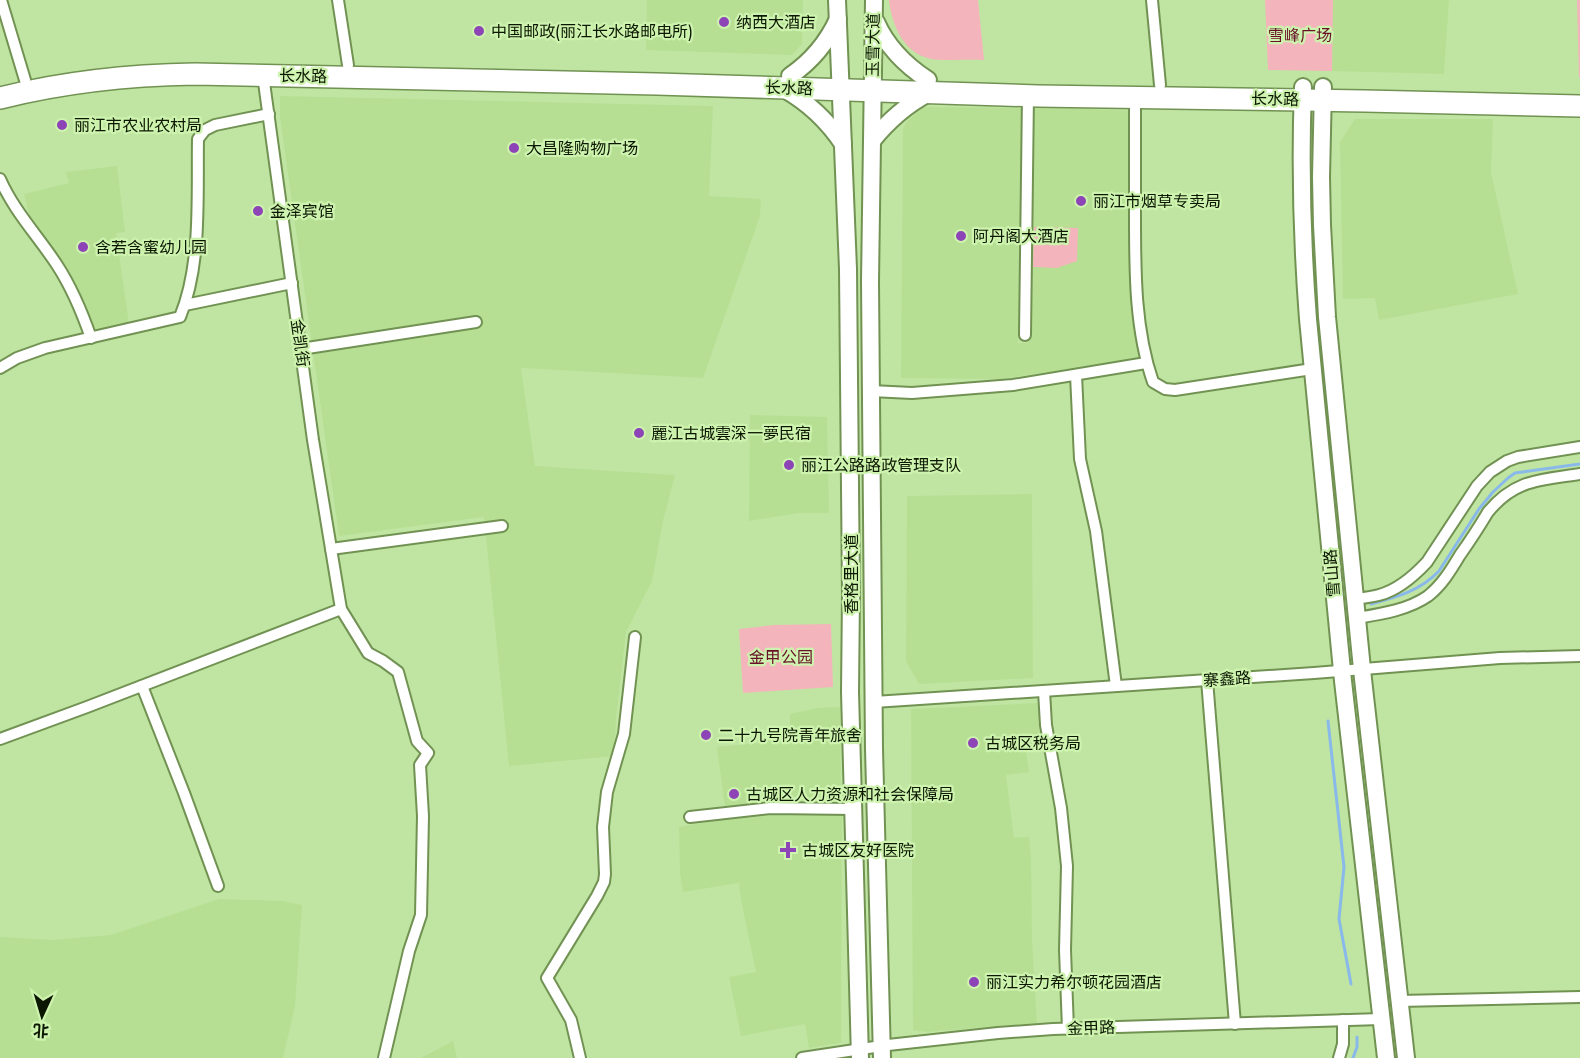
<svg xmlns="http://www.w3.org/2000/svg" width="1580" height="1058" viewBox="0 0 1580 1058" font-family="Jost,'Noto Sans SC',sans-serif">
	<style>
		.built { fill: #b6df94 }
		.green { fill: #f4b4bb }
		.lines { fill: none; stroke-linecap: round; stroke-linejoin: round }
		.stream { stroke: #89b8eb; stroke-width: 3 }
		.street-casing { stroke: #719253; stroke-width: 14 }
		.secondary-casing { stroke: #719253; stroke-width: 20 }
		.highway-casing { stroke: #719253; stroke-width: 24 }
		.street { stroke: #fff; stroke-width: 10 }
		.secondary { stroke: #fff; stroke-width: 16 }
		.highway { stroke: #fff; stroke-width: 21 }
		.poi-dot { fill: #8d44b6; stroke: #cdf3ae; stroke-width: 2 }
		.labels { text-anchor: middle; dominant-baseline: central; stroke-width: 4.5; stroke-linejoin: round; paint-order: stroke }
		.poi-label { font-size: 16px; fill: #0b1701; stroke: #cdf3ae; text-anchor: start }
		.park-label { font-size: 16px; fill: #671027; stroke: #cdf3ae }
		.street-label { font-size: 16px; fill: #0b1701; stroke: #cdf3ae }
	</style>
	<rect width="100%" height="100%" fill="#c0e5a2"/>
	<g class="built">
		<polygon points="647,0 803,0 802,44 792,55 646,50"/>
		<polygon points="1333,0 1449,0 1444,74 1332,71"/>
		<polygon points="280,96 713,106 709,196 761,199 760,216 703,378 521,368 535,466 675,475 663,521 652,581 626,632 616,719 614,756 509,766 484,517 339,536 280,117"/>
		<polygon points="1031,106 1132,111 1141,359 999,379 901,378 903,129 907,121 924,107 1023,108 1018,343 1028,343"/>
		<polygon points="1355,119 1493,119 1491,172 1518,294 1379,320 1375,298 1343,299 1340,142"/>
		<polygon points="117,166 125,232 116,233 129,324 92,332 31,223 24,194 69,183 66,172"/>
		<polygon points="750,415 827,417 829,513 799,513 749,521"/>
		<polygon points="1032,494 1033,678 919,684 906,661 907,496"/>
		<polygon points="1038,703 1044,742 1025,745 1029,772 1006,775 1014,838 1029,837 1031,858 1032,939 1037,1023 926,1032 913,1030 911,709"/>
		<polygon points="840,707 841,801 796,801 725,808 717,747 758,743 790,727 790,714 818,708"/>
		<polygon points="760,814 842,814 841,1043 809,1048 805,1024 741,1036 729,977 756,972 741,900 739,883 683,892 680,873 679,827 730,818"/>
		<polygon points="219,899 282,901 302,905 295,1006 283,1058 0,1058 0,937 52,940 111,935"/>
		<polygon points="453,1041 457,1058 421,1058"/>
	</g>
	<g class="green">
		<path d="M889,0h89l6,60c-15,-1 -40,1 -53,-1 -28,-6 -39,-34 -42,-59z"/>
		<polygon points="1265,0 1333,0 1332,71 1268,70"/>
		<polygon points="1577,0 1580,0 1580,78 1579,78"/>
		<polygon points="1034,227 1078,228 1077,261 1057,268 1033,267"/>
		<polygon points="831,624 833,687 743,693 739,629 774,625"/>
	</g>
	<g class="lines">
		<g class="stream">
			<path d="M1371,604c26,-7 49,-13 68,-33l40,-62 14,-17 15,-14 7,-5 65,-9"/>
			<polyline points="1328,721 1344,867 1339,919 1351,984"/>
			<polyline points="1353,1058 1357,1047 1357,1037"/>
		</g>
		<defs>
			<g id="street">
				<polyline points="1,0 25,80"/>
				<polyline points="338,0 348,65"/>
				<polyline points="1152,0 1160,85"/>
				<polyline points="263,75 313,440 341,609 368,653 383,661 398,672 417,741 428,753 420,765 423,816 421,915 409,951 384,1058"/>
				<path d="M1135,97c0,40 0,80 0,121 0,55 0,112 18,164l12,7 10,1 137,-21"/>
				<path d="M0,179c14,32 38,57 57,86 15,23 25,47 34,73"/>
				<polyline points="185,305 292,283"/>
				<polyline points="1025,335 1028,95"/>
				<polyline points="301,349 476,322"/>
				<path d="M0,368l17,-10 28,-10 135,-31c22,-53 17,-122 18,-178l7,-9 10,-5 54,-11"/>
				<polyline points="1076,375 1080,459 1096,531 1116,686"/>
				<polyline points="871,391 912,393 1013,385 1146,363"/>
				<polyline points="331,549 502,526"/>
				<path d="M1355,599c8,-1 16,-2 24,-4 19,-5 35,-19 48,-33l50,-76 13,-14 17,-11 11,-4 62,-10"/>
				<path d="M1357,618c24,-4 51,-8 71,-22 14,-11 23,-26 32,-41 10,-14 19,-28 28,-43 27,-33 53,-32 92,-38"/>
				<polyline points="1207,680 1235,1024"/>
				<polyline points="142,686 184,793 218,886"/>
				<polyline points="1044,691 1046,725 1061,808 1067,866 1065,950 1068,1029"/>
				<polyline points="874,702 1314,673 1500,658 1580,656"/>
				<polyline points="0,739 87,707 341,609"/>
				<polyline points="690,817 770,808 854,809"/>
				<polyline points="1399,1001 1580,997"/>
				<polyline points="580,1058 571,1020 547,978 597,896 604,882 605,874 603,827 607,792 624,734 635,637"/>
				<polyline points="802,1058 888,1045 998,1033 1053,1029 1381,1019"/>
				<polyline points="1339,1058 1343,1044 1343,1020"/>
			</g>
			<g id="secondary">
				<polyline points="837,0 848,269 851,595 850,692 860,1058"/>
				<polyline points="874,0 870,282 874,749 882,1058"/>
				<path d="M876,22c11,25 29,43 52,58"/>
				<path d="M790,76c22,-15 37,-33 48,-57"/>
				<path d="M1303,87c-3,78 -1,154 5,232l35,362 43,377"/>
				<polyline points="1323,87 1321,177 1322,225 1327,317 1363,679 1406,1058"/>
				<path d="M784,89c25,14 43,31 59,55"/>
				<path d="M872,141c16,-20 34,-36 57,-48"/>
			</g>
			<path id="highway" d="M0,98c64,-16 129,-23 195,-24l462,10 381,12 327,5 215,5"/>
		</defs>
		<use href="#street" class="street-casing"/>
		<use href="#secondary" class="secondary-casing"/>
		<use href="#highway" class="highway-casing"/>
		<use href="#street" class="street"/>
		<use href="#secondary" class="secondary"/>
		<use href="#highway" class="highway"/>
	</g>
	<g class="poi-dot">
		<circle cx="724" cy="22" r="6"/>
		<circle cx="479" cy="31" r="6"/>
		<circle cx="62" cy="125" r="6"/>
		<circle cx="514" cy="148" r="6"/>
		<circle cx="1081" cy="201" r="6"/>
		<circle cx="258" cy="211" r="6"/>
		<circle cx="961" cy="236" r="6"/>
		<circle cx="83" cy="247" r="6"/>
		<circle cx="639" cy="433" r="6"/>
		<circle cx="789" cy="465" r="6"/>
		<circle cx="706" cy="735" r="6"/>
		<circle cx="973" cy="743" r="6"/>
		<circle cx="734" cy="794" r="6"/>
		<path d="M785 841h6v6h6v6h-6v6h-6v-6h-6v-6h6z"/>
		<circle cx="974" cy="982" r="6"/>
	</g>
	<g class="labels">
		<g class="poi-label">
			<text x="736" y="22">纳西大酒店</text>
			<text x="491" y="31">中国邮政(丽江长水路邮电所)</text>
			<text x="74" y="125">丽江市农业农村局</text>
			<text x="526" y="148">大昌隆购物广场</text>
			<text x="1093" y="201">丽江市烟草专卖局</text>
			<text x="270" y="211">金泽宾馆</text>
			<text x="973" y="236">阿丹阁大酒店</text>
			<text x="95" y="247">含若含蜜幼儿园</text>
			<text x="651" y="433">麗江古城雲深一夢民宿</text>
			<text x="801" y="465">丽江公路路政管理支队</text>
			<text x="718" y="735">二十九号院青年旅舍</text>
			<text x="985" y="743">古城区税务局</text>
			<text x="746" y="794">古城区人力资源和社会保障局</text>
			<text x="802" y="850">古城区友好医院</text>
			<text x="986" y="982">丽江实力希尔顿花园酒店</text>
		</g>
		<g class="park-label">
			<text x="1300" y="35">雪峰广场</text>
			<text x="781" y="657">金甲公园</text>
		</g>
		<g class="street-label">
			<text transform="translate(873 45) rotate(-89)">玉雪大道</text>
			<text transform="translate(303 76) rotate(1)">长水路</text>
			<text transform="translate(789 88) rotate(2)">长水路</text>
			<text transform="translate(1275 99) rotate(1)">长水路</text>
			<text transform="translate(300 343) rotate(82)">金凯街</text>
			<text transform="translate(1332 573) rotate(-95)">雪山路</text>
			<text transform="translate(851 574) rotate(-90)">香格里大道</text>
			<text transform="translate(1227 679) rotate(-4)">寨鑫路</text>
			<text transform="translate(1091 1028) rotate(-2)">金甲路</text>
		</g>
	</g>
	<g transform="translate(42 1016) rotate(184)" stroke="#cdf3ae" stroke-width="4.5" paint-order="stroke">
	<path d="M0-4.5L10 22L0 15L-10 22Z" fill="#0b1701"/>
	<text y="-9" font-size="16" font-weight="bold" text-anchor="middle" fill="#0b1701">北</text>
	</g>
</svg>
